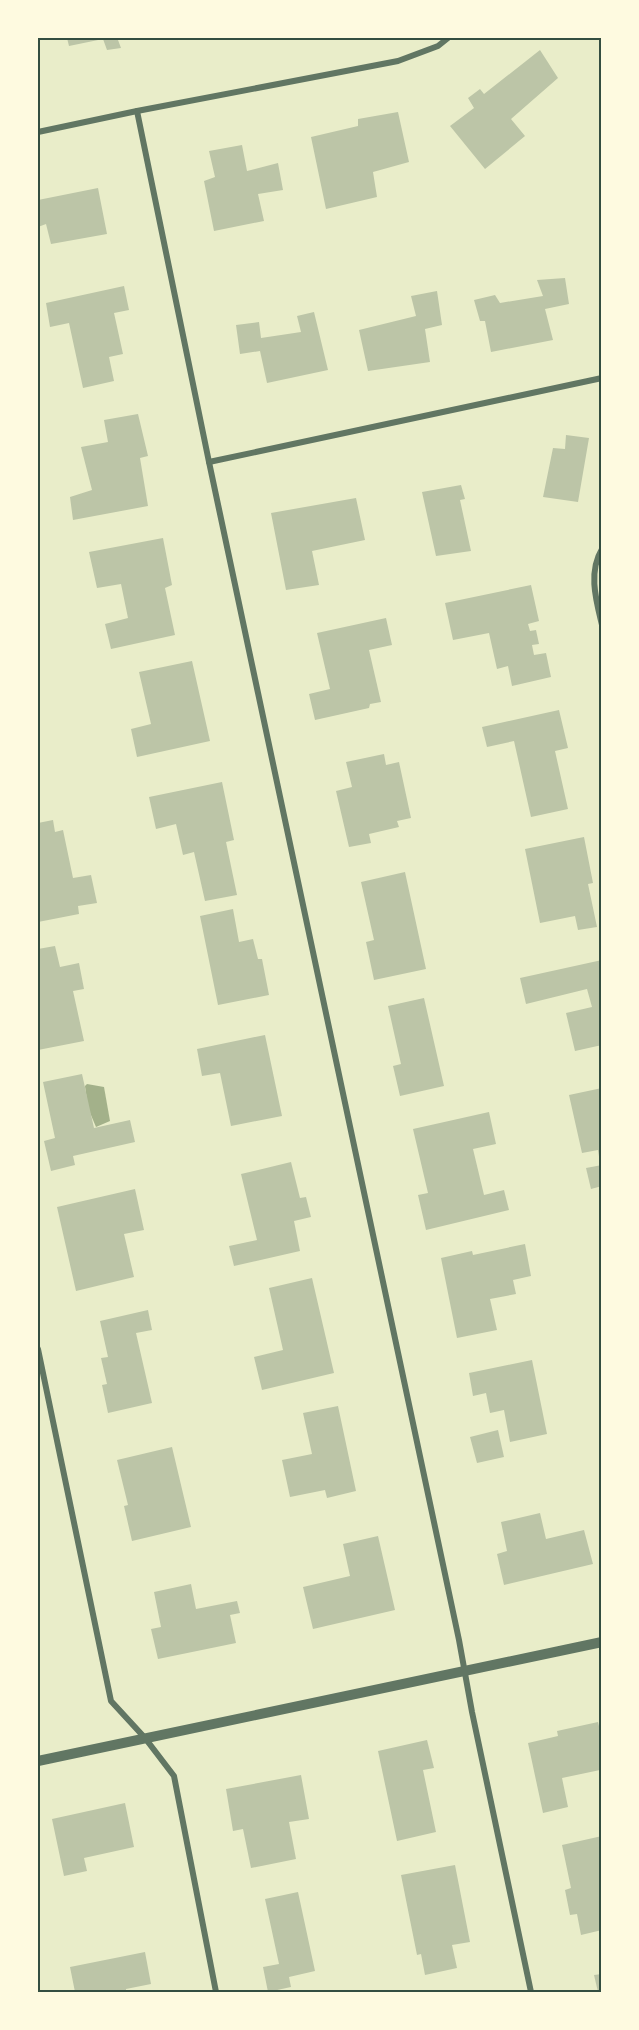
<svg xmlns="http://www.w3.org/2000/svg" width="639" height="2030" viewBox="0 0 639 2030" font-family="Figtree,sans-serif">
	<style>
		.water { fill: #a3b18a }
		.building { fill: #bcc5a7 }
		.lines { fill: none; stroke-linecap: round; stroke-linejoin: round }
		.minor { stroke: #617663; stroke-width: 6 }
		.tertiary { stroke: #617663; stroke-width: 10 }
		.neatline { fill: none; stroke: #344e41; stroke-width: 2 }
	</style>
	<rect width="100%" height="100%" fill="#e9edc9"/>
	<polygon class="water" points="87,1084 104,1087 110,1121 96,1127 88,1108 85,1086"/>
	<g class="building">
		<polygon points="67,38 124,38 118,40 121,48 107,50 103,39 69,46"/>
		<polygon points="540,50 558,78 511,119 525,136 485,169 450,126 474,108 468,98 480,89 484,94"/>
		<polygon points="398,112 409,162 373,172 377,197 326,209 311,137 358,126 358,119"/>
		<polygon points="242,145 247,171 278,163 283,190 258,194 264,221 214,231 204,181 215,177 209,151"/>
		<polygon points="98,188 107,234 51,244 46,224 38,227 38,200"/>
		<polygon points="565,278 569,304 545,309 553,340 491,352 485,321 480,321 474,300 495,295 500,303 543,296 537,280"/>
		<polygon points="124,286 129,310 114,313 123,354 109,357 114,381 83,388 69,323 50,327 46,303"/>
		<polygon points="437,291 442,325 425,329 430,362 368,371 359,330 416,316 411,296"/>
		<polygon points="314,312 328,370 267,383 260,351 240,354 236,325 259,322 261,338 301,332 297,316"/>
		<polygon points="138,414 148,456 140,458 148,506 73,520 70,497 92,490 81,447 108,442 104,420"/>
		<polygon points="566,435 589,438 578,502 543,497 553,448 565,449"/>
		<polygon points="461,485 465,499 460,500 471,551 436,556 422,492"/>
		<polygon points="356,498 365,540 312,551 319,585 286,590 271,513"/>
		<polygon points="163,538 172,585 165,588 175,635 111,649 105,624 128,618 121,584 97,588 89,552"/>
		<polygon points="531,585 539,621 528,624 530,631 536,630 539,644 532,645 534,655 546,653 551,677 512,686 508,666 497,669 489,633 453,640 445,603"/>
		<polygon points="386,618 392,645 369,650 381,702 370,704 369,708 315,720 309,694 330,689 317,633"/>
		<polygon points="192,661 210,741 137,757 131,729 151,724 139,672"/>
		<polygon points="559,710 568,748 555,751 568,809 531,817 514,741 487,747 482,727"/>
		<polygon points="384,754 386,765 399,762 411,818 397,821 399,827 369,834 371,843 349,847 336,791 352,787 346,762"/>
		<polygon points="222,782 234,840 226,842 237,895 205,901 194,852 183,855 176,824 156,829 149,797"/>
		<polygon points="53,820 55,832 63,830 73,878 91,875 97,903 78,906 79,914 38,922 38,857 39,857 38,823"/>
		<polygon points="584,837 593,883 588,884 597,927 578,930 575,916 540,923 525,849"/>
		<polygon points="405,872 426,969 374,980 366,942 374,940 361,882"/>
		<polygon points="233,909 239,942 253,939 258,959 262,959 269,995 218,1005 200,916"/>
		<polygon points="55,946 60,967 79,963 84,989 73,991 84,1041 38,1050 38,949"/>
		<polygon points="602,960 602,1045 575,1051 566,1013 592,1007 587,989 526,1004 520,978"/>
		<polygon points="424,998 444,1086 400,1096 393,1066 401,1064 388,1006"/>
		<polygon points="265,1035 282,1116 231,1126 220,1073 202,1076 197,1049"/>
		<polygon points="82,1074 94,1128 130,1120 135,1142 73,1156 75,1165 51,1171 44,1141 55,1138 43,1082"/>
		<polygon points="602,1088 602,1163 600,1163 598,1150 582,1153 569,1095"/>
		<polygon points="489,1112 496,1144 473,1149 484,1195 504,1190 509,1210 426,1230 418,1195 428,1193 413,1129"/>
		<polygon points="291,1162 300,1198 306,1197 311,1217 294,1221 300,1251 234,1266 229,1246 257,1240 241,1174"/>
		<polygon points="602,1165 602,1186 591,1189 586,1168"/>
		<polygon points="135,1189 144,1230 124,1234 134,1277 76,1291 57,1207"/>
		<polygon points="525,1244 531,1276 513,1280 516,1294 490,1299 497,1330 457,1338 441,1258 472,1251 473,1255"/>
		<polygon points="312,1278 334,1373 262,1390 254,1357 283,1350 269,1288"/>
		<polygon points="148,1310 152,1330 136,1333 152,1403 108,1413 102,1385 107,1384 101,1358 108,1357 100,1321"/>
		<polygon points="532,1360 547,1434 510,1442 504,1410 490,1413 486,1393 473,1396 469,1373"/>
		<polygon points="338,1406 356,1491 327,1498 325,1490 290,1497 282,1460 312,1454 303,1413"/>
		<polygon points="498,1430 504,1457 477,1463 470,1437"/>
		<polygon points="172,1447 191,1527 132,1541 124,1506 128,1505 117,1460"/>
		<polygon points="540,1513 546,1539 584,1530 593,1564 504,1585 497,1554 507,1551 501,1522"/>
		<polygon points="378,1536 395,1610 313,1629 303,1587 350,1576 343,1544"/>
		<polygon points="191,1584 196,1609 237,1601 240,1613 230,1615 236,1643 158,1659 151,1629 161,1627 154,1592"/>
		<polygon points="598,1722 599,1726 602,1726 602,1763 599,1763 600,1770 562,1778 568,1807 543,1813 528,1743 558,1736 557,1731"/>
		<polygon points="427,1740 434,1768 423,1770 436,1832 397,1841 378,1751"/>
		<polygon points="301,1775 309,1819 289,1822 296,1859 251,1868 243,1829 233,1831 226,1789"/>
		<polygon points="125,1803 134,1847 84,1858 87,1871 64,1876 52,1819"/>
		<polygon points="602,1836 602,1930 581,1935 577,1914 570,1915 565,1890 571,1888 562,1845"/>
		<polygon points="455,1865 470,1942 452,1945 457,1968 425,1975 421,1954 417,1955 401,1875"/>
		<polygon points="298,1892 315,1971 289,1977 291,1987 268,1992 263,1967 279,1964 265,1899"/>
		<polygon points="145,1952 151,1984 126,1989 126,1992 75,1992 70,1967"/>
		<polygon points="602,1974 602,1992 598,1992 594,1975"/>
	</g>
	<g class="lines">
		<g class="minor">
			<polyline points="137,111 209,462 459,1640 472,1712 531,1992"/>
			<polyline points="38,132 137,111 398,61 438,46 448,38"/>
			<polyline points="209,462 602,378"/>
			<path d="M602,549c-14,23 -6,51 0,76"/>
			<polyline points="38,1349 111,1701 145,1738 174,1776 216,1992"/>
		</g>
		<polyline class="tertiary" points="38,1761 602,1642"/>
	</g>
	<rect width="639" height="2030" fill="none" stroke="#fefae0" stroke-width="78"/>
	<rect x="39" y="39" width="561" height="1952" class="neatline"/>
</svg>
